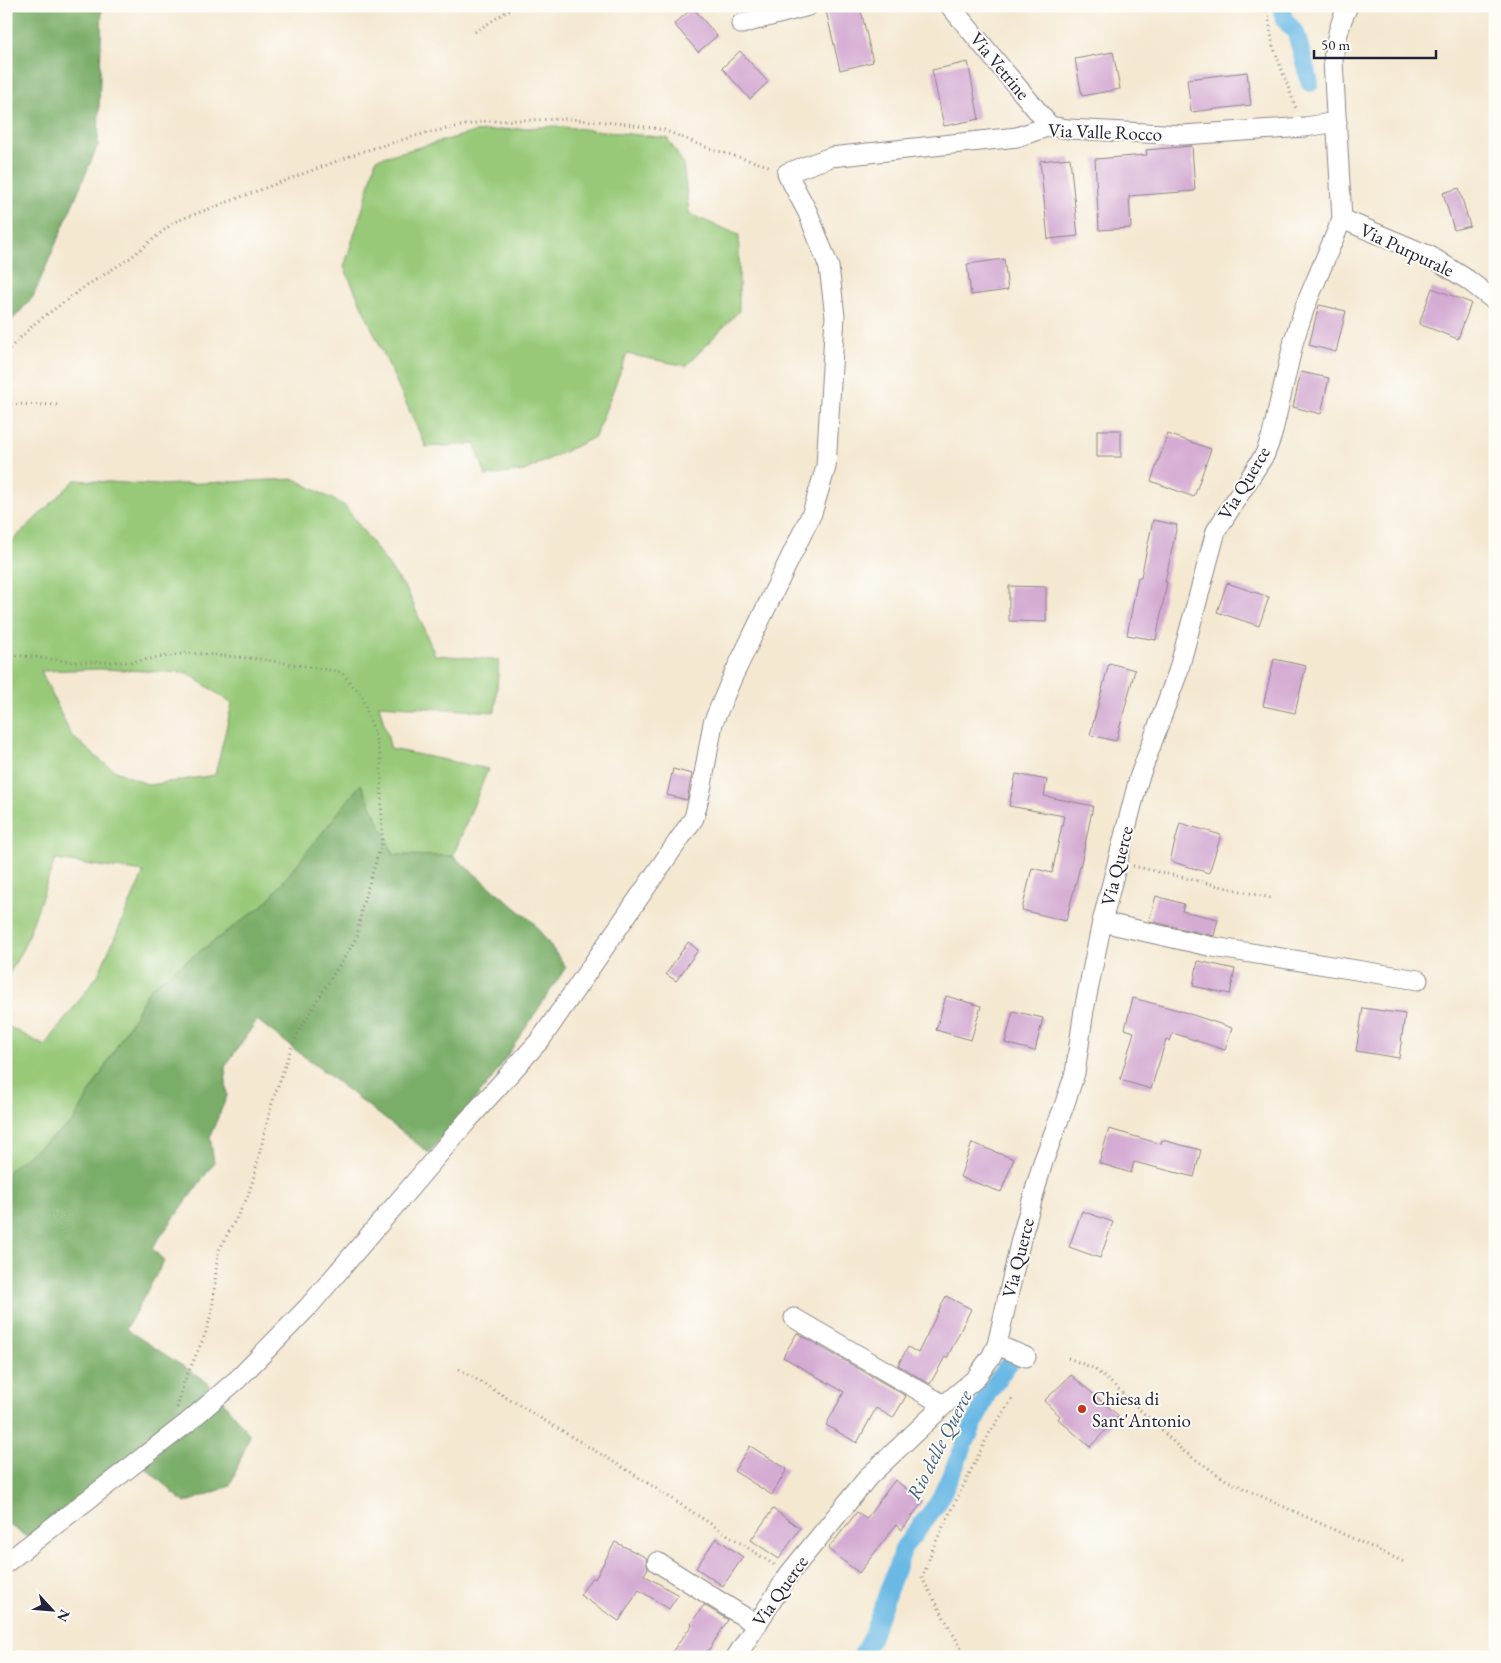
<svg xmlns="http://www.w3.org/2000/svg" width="1501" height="1663" viewBox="0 0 1501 1663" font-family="'EB Garamond',serif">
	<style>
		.green { fill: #97c978; stroke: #5c765a; fill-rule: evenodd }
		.forest { fill: #79ad68; stroke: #4e6852 }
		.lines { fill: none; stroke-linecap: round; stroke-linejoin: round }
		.canal { stroke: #6ab9e5; stroke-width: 18 }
		.building { fill: #d4abd3 }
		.minor-casing { stroke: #8b8586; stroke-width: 21 }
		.path { stroke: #8b8586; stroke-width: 3; stroke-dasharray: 1 4; stroke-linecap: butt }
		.minor { stroke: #fff; stroke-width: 19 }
		.poi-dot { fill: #c8321e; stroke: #fdfcf7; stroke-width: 2 }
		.labels { text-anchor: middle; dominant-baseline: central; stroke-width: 4; stroke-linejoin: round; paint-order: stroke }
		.street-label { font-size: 19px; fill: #22223b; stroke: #fdfcf7 }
		.poi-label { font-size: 19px; fill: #22223b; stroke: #fdfcf7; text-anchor: start }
		.water-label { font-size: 20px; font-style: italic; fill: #3f5e7f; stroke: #fdfcf7 }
	</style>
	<rect width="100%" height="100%" fill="#fdfcf7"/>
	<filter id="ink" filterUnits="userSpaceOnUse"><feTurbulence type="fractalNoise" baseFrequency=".02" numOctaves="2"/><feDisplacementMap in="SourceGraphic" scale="10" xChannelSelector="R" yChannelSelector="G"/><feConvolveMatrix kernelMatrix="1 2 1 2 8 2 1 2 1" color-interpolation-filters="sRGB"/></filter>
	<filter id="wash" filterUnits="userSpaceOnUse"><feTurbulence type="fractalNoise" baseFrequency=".0096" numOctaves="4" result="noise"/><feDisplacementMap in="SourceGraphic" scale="20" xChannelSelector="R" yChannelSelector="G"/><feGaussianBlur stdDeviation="1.12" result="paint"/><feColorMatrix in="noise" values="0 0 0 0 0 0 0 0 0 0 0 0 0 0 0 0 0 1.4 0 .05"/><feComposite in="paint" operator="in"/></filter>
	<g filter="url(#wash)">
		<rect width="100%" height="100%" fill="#f4e8d1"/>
		<g class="green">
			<polygon points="554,126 667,138 683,163 689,214 739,235 739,311 686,366 627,354 595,437 524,471 486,476 475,444 426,447 344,267 366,198 376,159 475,132"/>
			<path d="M295,479l50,27 63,86 27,63 64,5 -4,52 -116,-7 12,44 97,20 -35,87 -59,-1 -33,-70 -95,118 -115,84 -78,135 -58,43 -9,9v-149l39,21 53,-71 46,-103 -89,-12 -30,84 -19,36v-433l69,-67 83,5zM101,669l87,4 44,31 -17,71 -66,10 -35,-15 -14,-10 -29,-25 -30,-64z"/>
		</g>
		<g class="forest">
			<polygon points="6,6 102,6 98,145 33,297 6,327"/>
			<polygon points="361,784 394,855 453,856 533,922 566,967 491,1080 429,1153 257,1020 225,1067 227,1096 210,1136 214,1163 152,1248 164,1261 126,1329 207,1382 250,1435 230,1486 185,1503 133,1457 28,1537 6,1523 6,1174 15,1165 73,1122 151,987 266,903"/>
		</g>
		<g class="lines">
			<g class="canal">
				<polyline points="1281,6 1284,19 1296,33 1310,83"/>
				<polyline points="861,1657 872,1636 904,1547 938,1503 987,1395 1009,1363"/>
			</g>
		</g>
		<g id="blocks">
			<g class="building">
				<polygon points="846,6 860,6 873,62 840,70 826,11"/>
				<polygon points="693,8 717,36 698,52 674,24"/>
				<polygon points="740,51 768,82 750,99 722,68"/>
				<polygon points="1113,52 1120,89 1082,96 1075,59"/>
				<polygon points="968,62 979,119 944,126 932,70"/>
				<polygon points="1247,72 1251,105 1191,112 1187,79"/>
				<polygon points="1192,146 1195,191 1129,196 1131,228 1099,230 1095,159 1147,155 1146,150"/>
				<polygon points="1070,158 1078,236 1048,239 1040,161"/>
				<polygon points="1459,188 1470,226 1454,230 1443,193"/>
				<polygon points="1004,259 1008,290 971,295 967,264"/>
				<polygon points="1432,288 1471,303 1458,339 1419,324"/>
				<polygon points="1319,305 1346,311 1336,352 1309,345"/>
				<polygon points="1301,372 1329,378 1321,414 1293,407"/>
				<rect x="1097" y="430" width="24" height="27"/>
				<polygon points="1168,434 1211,449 1194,497 1151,481"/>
				<polygon points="1153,520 1177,525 1165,582 1167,582 1156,640 1127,635 1138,577 1141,577"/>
				<polygon points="1227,583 1269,597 1259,626 1217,612"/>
				<polygon points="1009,586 1046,587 1046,622 1009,621"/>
				<polygon points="1274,659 1306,666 1295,713 1263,706"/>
				<polygon points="1109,663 1135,670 1116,741 1090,735"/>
				<polygon points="673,769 692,774 687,800 667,795"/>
				<polygon points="1016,774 1047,780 1044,796 1093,806 1082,859 1066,921 1022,910 1032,868 1052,873 1064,816 1009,806"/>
				<polygon points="1180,823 1221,835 1209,873 1170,861"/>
				<polygon points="1156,896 1184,904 1182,911 1218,919 1214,936 1149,921"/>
				<polygon points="688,942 698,950 676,981 666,974"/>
				<polygon points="1198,961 1235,969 1230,994 1193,986"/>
				<polygon points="946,996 981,1006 971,1040 936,1030"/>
				<polygon points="1133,998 1178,1010 1232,1028 1225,1050 1173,1033 1170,1041 1166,1040 1151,1089 1120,1080 1134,1032 1125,1029"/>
				<polygon points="1363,1008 1405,1014 1399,1058 1356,1051"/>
				<polygon points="1013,1011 1043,1018 1035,1051 1005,1043"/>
				<polygon points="1109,1129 1161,1144 1162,1140 1201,1150 1194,1177 1134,1162 1131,1173 1099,1163"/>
				<polygon points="972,1143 1014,1159 1001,1192 960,1177"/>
				<polygon points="1082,1211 1113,1222 1100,1258 1069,1247"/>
				<polygon points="946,1296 971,1309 947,1358 945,1357 930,1384 898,1365 908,1347 918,1353"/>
				<polygon points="797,1333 906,1396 893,1418 876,1408 857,1443 826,1425 844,1392 783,1357"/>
				<polygon points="1071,1375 1119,1416 1090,1447 1058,1419 1060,1416 1044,1401"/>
				<polygon points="750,1446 787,1469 772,1495 734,1471"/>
				<polygon points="895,1480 923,1501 902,1530 896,1525 859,1573 828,1549 857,1512 866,1519"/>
				<polygon points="773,1509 800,1528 779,1559 751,1540"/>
				<polygon points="716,1538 743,1557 723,1586 696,1568"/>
				<polygon points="615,1542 647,1558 646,1562 648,1568 644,1575 678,1595 669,1609 639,1590 619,1621 580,1595 592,1577 595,1579"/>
				<polygon points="704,1605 728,1620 710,1648 703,1657 668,1657 692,1625 691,1623"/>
			</g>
		</g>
	</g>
	<g filter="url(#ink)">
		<use href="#blocks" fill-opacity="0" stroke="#8b8586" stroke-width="1"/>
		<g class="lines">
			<defs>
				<g id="minor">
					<polyline points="950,6 1050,126"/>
					<polyline points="741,24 808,6"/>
					<polyline points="1342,219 1430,256 1468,280 1495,301"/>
					<polyline points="1102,922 1213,947 1418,980"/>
					<polyline points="794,1318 944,1405"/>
					<polyline points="997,1345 1026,1357"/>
					<polyline points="657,1562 757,1625"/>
					<polyline points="6,1563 187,1423 239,1378 309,1306 468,1120 541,1039 694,818 702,785 713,723 733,676 812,513 826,467 835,316 829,267 808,213 787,173 831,157 1017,137 1050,126 1068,129 1183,135 1305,127 1337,122"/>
					<path d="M736,1657l53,-83 80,-98 75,-71 31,-26 16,-22 6,-12 24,-106 22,-77 21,-56 11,-33 9,-63 18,-88 37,-144 39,-106 38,-141 49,-77 7,-19 22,-95 12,-36 36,-85 -9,-158c2,-19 6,-37 15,-55"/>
				</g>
			</defs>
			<use href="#minor" class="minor-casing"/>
			<g class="path">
				<polyline points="1267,6 1273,46 1297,111"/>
				<polyline points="475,32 515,6"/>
				<polyline points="6,352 34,324 83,288 130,258 174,222 364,151 426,133 486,121 569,119 627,124 664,130 708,148 772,167"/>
				<polyline points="6,404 60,405"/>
				<polyline points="6,654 75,662 130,662 188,653 260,659 341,672 362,696 372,726 381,758 382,842 362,906 357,937 303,1023 290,1051 271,1106 253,1180 247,1198 218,1252 212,1311 205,1335 184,1382 177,1408"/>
				<polyline points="1133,866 1271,898"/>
				<polyline points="1068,1358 1093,1368 1114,1385 1183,1451 1226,1480 1404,1562"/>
				<polyline points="459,1369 632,1473 776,1566"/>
				<polyline points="966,1657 922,1578 935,1543 989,1434 1014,1396"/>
			</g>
			<use href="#minor" class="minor"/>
		</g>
	</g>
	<circle class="poi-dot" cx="1082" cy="1409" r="5"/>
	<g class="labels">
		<g class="street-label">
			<text transform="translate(1000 66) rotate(50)">Via Vetrine</text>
			<text transform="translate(1105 132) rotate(2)">Via Valle Rocco</text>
			<text transform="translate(1407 250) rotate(25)">Via Purpurale</text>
			<text transform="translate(1244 483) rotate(-59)">Via Querce</text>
			<text transform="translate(1117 866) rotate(-76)">Via Querce</text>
			<text transform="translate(1018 1258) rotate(-76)">Via Querce</text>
			<text transform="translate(780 1591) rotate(-55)">Via Querce</text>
		</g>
		<g class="poi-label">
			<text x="1092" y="1398">Chiesa di<tspan x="1092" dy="22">Sant'Antonio</tspan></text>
		</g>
		<g class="water-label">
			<text transform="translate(939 1445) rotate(-63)">Rio delle Querce</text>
		</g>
	</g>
	<rect width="1501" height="1663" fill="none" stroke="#fdfcf7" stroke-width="25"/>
	<g transform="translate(52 1610) rotate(116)" stroke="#fdfcf7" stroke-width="4" paint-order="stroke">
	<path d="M0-4L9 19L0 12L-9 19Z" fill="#22223b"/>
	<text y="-8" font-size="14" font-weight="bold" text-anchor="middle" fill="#22223b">N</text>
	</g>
	<path d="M1314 50v8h122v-8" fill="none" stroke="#22223b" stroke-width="2.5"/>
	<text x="1321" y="50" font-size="15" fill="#22223b" stroke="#fdfcf7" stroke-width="4" paint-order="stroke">50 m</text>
</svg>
